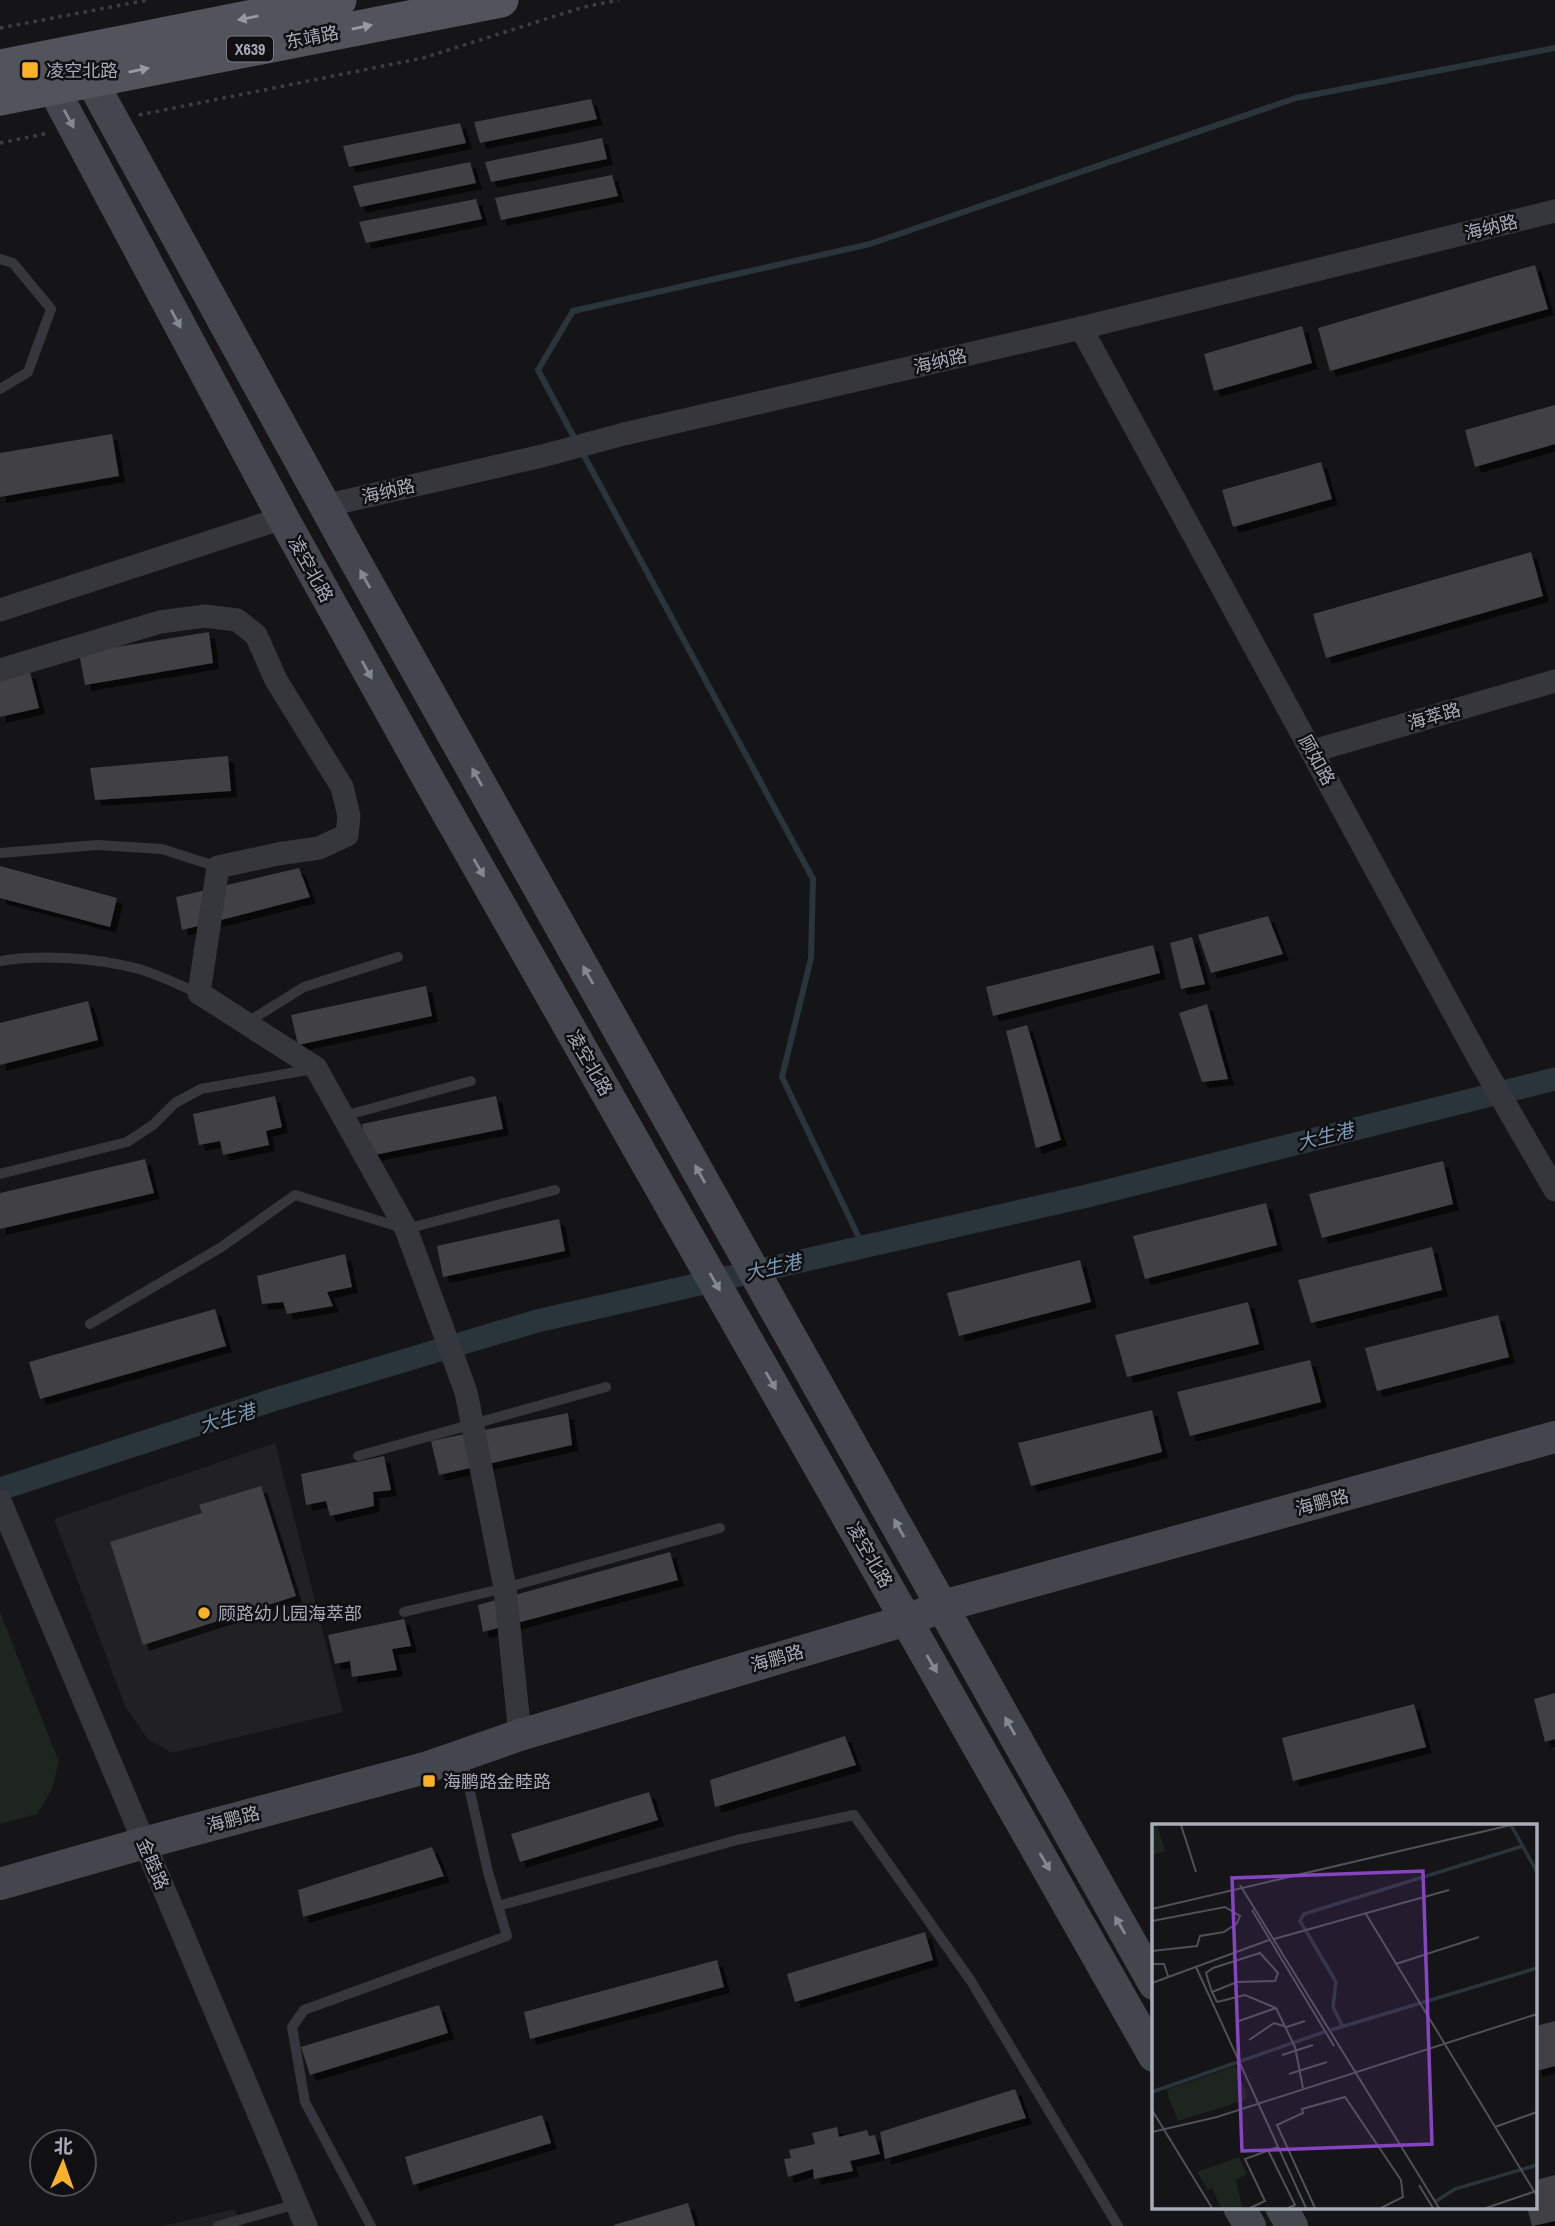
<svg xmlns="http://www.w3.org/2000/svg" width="1555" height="2226" viewBox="0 0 1555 2226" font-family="'Archivo Narrow','Noto Sans SC',sans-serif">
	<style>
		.built { fill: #212124 }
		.green { fill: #1d251e }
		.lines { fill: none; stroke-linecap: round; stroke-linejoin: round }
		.stream { stroke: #2a343b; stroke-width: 6 }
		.canal { stroke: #2a343b; stroke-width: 23 }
		.building { fill: #3f4044; filter: url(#shadow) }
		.path { stroke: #3b3e43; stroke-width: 3.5; stroke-dasharray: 3.5 5; stroke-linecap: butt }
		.lane { stroke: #36373c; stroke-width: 10 }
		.street { stroke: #36373c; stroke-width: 23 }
		.secondary { stroke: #43464c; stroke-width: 32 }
		.primary { stroke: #51545b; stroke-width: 35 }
		.oneway { fill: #959aa5 }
		.oneway2 { fill: #838892 }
		.poi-dot { fill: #fcb228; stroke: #101012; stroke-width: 2.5 }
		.labels { text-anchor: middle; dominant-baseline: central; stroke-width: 5; stroke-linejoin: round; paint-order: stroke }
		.shield { fill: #101012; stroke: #797c86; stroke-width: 2 }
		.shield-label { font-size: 16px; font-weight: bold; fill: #a6abb8 }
		.street-label { font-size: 18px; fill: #a6abb8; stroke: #101012 }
		.poi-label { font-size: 18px; fill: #a6abb8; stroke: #101012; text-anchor: start }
		.water-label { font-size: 19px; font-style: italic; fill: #7b9ab5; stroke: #101012 }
		.inset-river { fill: none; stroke: #2a343b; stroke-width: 3.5 }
		.inset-road { fill: none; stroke: #4f5157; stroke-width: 2 }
		.view { fill: #8445be; fill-opacity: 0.15; stroke: #8445be; stroke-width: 3.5 }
		.inset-edge { fill: none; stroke: #a6abb8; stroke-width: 3.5 }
	</style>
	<defs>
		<filter id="shadow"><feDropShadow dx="6" dy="6" stdDeviation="0" flood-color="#0009"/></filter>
	</defs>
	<rect width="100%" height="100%" fill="#151517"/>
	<g class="built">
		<polygon points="275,1443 343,1712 172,1753 148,1739 126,1708 54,1519"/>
		<polygon points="235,2209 243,2226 163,2226"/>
	</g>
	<polygon class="green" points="0,1612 59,1762 52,1789 37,1814 0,1824"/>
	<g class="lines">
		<g class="stream">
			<polyline points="576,441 538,370 573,311 870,244 1296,98 1555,48"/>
			<polyline points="581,450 813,879 811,958 782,1077 863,1246"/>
		</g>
		<polyline class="canal" points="0,1489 279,1398 537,1321 1087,1196 1555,1079"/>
	</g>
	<g class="building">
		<polygon points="591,99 597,119 480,143 474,122"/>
		<polygon points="460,123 466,143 349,167 343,146"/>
		<polygon points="602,138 607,159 491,182 485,162"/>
		<polygon points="470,162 476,183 360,207 353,186"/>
		<polygon points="612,175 618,196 501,220 495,198"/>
		<polygon points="476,199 482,219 366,243 359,222"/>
		<polygon points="1535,265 1548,309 1330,371 1318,328"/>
		<polygon points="1302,326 1312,363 1214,391 1204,354"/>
		<polygon points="1555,405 1555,444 1475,467 1465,430"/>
		<polygon points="112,434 119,476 0,497 0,453"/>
		<polygon points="1321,462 1332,499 1233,527 1222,490"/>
		<polygon points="1531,552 1543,596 1326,658 1313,614"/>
		<polygon points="209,632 213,663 85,685 79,653"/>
		<polygon points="30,672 39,708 0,717 0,680"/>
		<polygon points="228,756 231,791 95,800 90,768"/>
		<polygon points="0,866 117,898 110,927 0,898"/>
		<polygon points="299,868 310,897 182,930 176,897"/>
		<polygon points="1268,916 1283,954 1211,973 1198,935"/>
		<polygon points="1192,937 1205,984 1181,989 1170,943"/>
		<polygon points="1153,945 1160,973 993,1016 986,987"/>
		<polygon points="426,986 432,1016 298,1045 291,1015"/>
		<polygon points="88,1001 98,1040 0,1065 0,1023"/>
		<polygon points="1207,1004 1228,1079 1202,1082 1179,1013"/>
		<polygon points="1027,1025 1061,1140 1036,1148 1006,1031"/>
		<polygon points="275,1096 282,1127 266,1131 269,1145 223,1155 220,1141 199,1145 193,1114"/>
		<polygon points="496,1096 503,1129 369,1156 362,1124"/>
		<polygon points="145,1159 154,1193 0,1229 0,1193"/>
		<polygon points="1443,1161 1453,1204 1322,1238 1309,1194"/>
		<polygon points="1266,1203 1277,1245 1145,1279 1133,1236"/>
		<polygon points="559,1219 565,1251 443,1277 437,1246"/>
		<polygon points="1432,1247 1442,1290 1311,1323 1298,1280"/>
		<polygon points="345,1254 352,1287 327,1292 333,1306 287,1314 283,1302 262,1304 257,1276"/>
		<polygon points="1080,1260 1091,1302 959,1336 947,1293"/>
		<polygon points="1248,1302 1259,1344 1127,1377 1115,1335"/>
		<polygon points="215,1309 226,1346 40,1399 29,1362"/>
		<polygon points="1498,1315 1509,1357 1377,1391 1365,1348"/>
		<polygon points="1310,1360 1321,1402 1190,1436 1177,1392"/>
		<polygon points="1152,1410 1162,1452 1031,1486 1018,1443"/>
		<polygon points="568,1413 572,1445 439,1475 431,1441"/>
		<polygon points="384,1456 391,1490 373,1492 374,1506 330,1516 326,1501 306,1505 301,1474"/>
		<polygon points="261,1486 296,1596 143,1645 110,1542 202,1513 199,1505"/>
		<polygon points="670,1552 678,1580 483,1632 478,1605"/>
		<polygon points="404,1619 411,1646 392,1649 397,1670 352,1677 350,1661 335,1664 328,1635"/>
		<polygon points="1555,1693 1555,1739 1545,1742 1534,1699"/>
		<polygon points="1414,1704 1426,1747 1293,1781 1282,1738"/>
		<polygon points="845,1736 856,1765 715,1807 710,1780"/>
		<polygon points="649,1792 658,1820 520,1862 511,1834"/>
		<polygon points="432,1847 444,1876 303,1917 298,1890"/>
		<polygon points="925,1932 933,1960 795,2002 787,1974"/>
		<polygon points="717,1960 724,1987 530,2039 524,2012"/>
		<polygon points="439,2005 448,2033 310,2075 301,2047"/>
		<polygon points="1555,2021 1555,2066 1536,2071 1536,2026"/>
		<polygon points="1015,2089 1026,2118 885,2159 880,2132"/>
		<polygon points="542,2115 551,2143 413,2185 405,2157"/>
		<polygon points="837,2127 839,2137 867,2130 869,2136 875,2135 880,2154 850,2161 853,2171 814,2179 813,2169 788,2177 784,2159 791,2158 789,2150 815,2144 812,2133"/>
		<polygon points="1555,2175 1555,2221 1532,2226 1527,2207 1536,2207 1536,2180"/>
		<polygon points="688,2203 695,2226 614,2226 614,2225"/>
	</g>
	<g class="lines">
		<g class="path">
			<polyline points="0,28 148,0"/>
			<polyline points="139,115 423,58 584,7 619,0"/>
			<polyline points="0,143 49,133"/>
		</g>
		<g class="lane">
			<polyline points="0,259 13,263 51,309 28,372 0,389"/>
			<polyline points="0,853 97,845 162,849 218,867"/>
			<path d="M0,961c41,-7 98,-3 139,8 20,6 40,16 60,24"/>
			<polyline points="246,1023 304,987 398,957"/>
			<polyline points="344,1116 471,1081"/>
			<polyline points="0,1174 127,1142 153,1125 175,1103 201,1089 313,1069"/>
			<polyline points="90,1324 220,1248 295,1195 406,1229 555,1190"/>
			<polyline points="358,1456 606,1387"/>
			<polyline points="404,1612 505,1588 720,1528"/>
			<polyline points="498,1906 737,1840 854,1815 971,1981 1118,2226"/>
			<polyline points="218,2226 297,2204"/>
			<polyline points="371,2226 305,2102 292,2027 304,2010 507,1936 488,1872 462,1756"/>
		</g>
		<g class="street">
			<polyline points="1081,328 1479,1059 1555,1190"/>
			<polyline points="324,506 542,456 624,434 1081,328 1555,211"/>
			<polyline points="0,610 283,518"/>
			<polyline points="0,670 160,622 205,616 237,620 256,635 276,680 342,787 349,816 347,835 319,848 278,854 218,867 199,993 316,1068 406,1229 466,1392 505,1588 520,1735"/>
			<polyline points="1313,751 1555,681"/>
			<polyline points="0,1501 306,2226"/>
		</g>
		<g class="secondary">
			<polyline points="0,1884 144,1843 425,1768 520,1735 907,1620 943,1606 1555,1437"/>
			<polyline points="1154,1984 353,557 91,80 59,55 53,88 283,518 431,784 1154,2056"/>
			<polyline points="1239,2207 1250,2226"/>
			<polyline points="1281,2207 1292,2226"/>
		</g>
		<g class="primary">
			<polyline points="0,67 339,0"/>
			<polyline points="0,98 501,0"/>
		</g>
	</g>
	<defs><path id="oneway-solid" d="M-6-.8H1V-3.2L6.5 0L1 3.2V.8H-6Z" transform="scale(1.75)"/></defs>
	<g class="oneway">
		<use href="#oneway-solid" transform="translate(248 18) rotate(169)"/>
		<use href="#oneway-solid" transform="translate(362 27) rotate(-11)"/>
		<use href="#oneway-solid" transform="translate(139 70) rotate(-11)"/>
	</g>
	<g class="oneway2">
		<use href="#oneway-solid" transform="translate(69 119) rotate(62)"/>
		<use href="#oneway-solid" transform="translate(176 319) rotate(62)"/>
		<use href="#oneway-solid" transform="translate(365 579) rotate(-119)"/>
		<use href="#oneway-solid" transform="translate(367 670) rotate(61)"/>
		<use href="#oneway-solid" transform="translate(477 777) rotate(-119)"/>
		<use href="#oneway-solid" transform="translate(479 868) rotate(60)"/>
		<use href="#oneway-solid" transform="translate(588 975) rotate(-119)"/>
		<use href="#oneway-solid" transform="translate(700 1174) rotate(-119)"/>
		<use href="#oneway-solid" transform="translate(715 1282) rotate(60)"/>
		<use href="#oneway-solid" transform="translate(771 1381) rotate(60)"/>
		<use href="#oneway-solid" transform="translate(899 1528) rotate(-119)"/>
		<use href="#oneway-solid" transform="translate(932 1664) rotate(60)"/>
		<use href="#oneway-solid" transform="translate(1010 1726) rotate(-119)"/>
		<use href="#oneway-solid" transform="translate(1045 1862) rotate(60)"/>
		<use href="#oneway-solid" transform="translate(1120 1925) rotate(-120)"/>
	</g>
	<g class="poi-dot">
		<rect x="21" y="61" width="18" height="18" rx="3.5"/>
		<circle cx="204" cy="1613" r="7"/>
		<rect x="422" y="1774" width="14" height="14" rx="3.5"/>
	</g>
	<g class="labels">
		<rect class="shield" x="227" y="36.5" width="46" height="25" rx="5"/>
		<g class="shield-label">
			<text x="250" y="49">X639</text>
		</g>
		<g class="street-label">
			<text transform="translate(312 37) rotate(-11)">东靖路</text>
			<text transform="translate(1491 227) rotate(-14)">海纳路</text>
			<text transform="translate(940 361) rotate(-13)">海纳路</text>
			<text transform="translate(388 491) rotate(-13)">海纳路</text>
			<text transform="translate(311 569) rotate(61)">凌空北路</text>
			<text transform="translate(1434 716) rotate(-16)">海萃路</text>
			<text transform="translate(1317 760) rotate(61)">顾如路</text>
			<text transform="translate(590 1063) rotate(60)">凌空北路</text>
			<text transform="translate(1322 1502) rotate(-15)">海鹏路</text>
			<text transform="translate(870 1555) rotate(60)">凌空北路</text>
			<text transform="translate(777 1658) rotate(-16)">海鹏路</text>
			<text transform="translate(233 1819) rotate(-15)">海鹏路</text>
			<text transform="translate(153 1864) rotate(67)">金睦路</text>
		</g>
		<g class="poi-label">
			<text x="46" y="70">凌空北路</text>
			<text x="218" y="1613">顾路幼儿园海萃部</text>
			<text x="443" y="1781">海鹏路金睦路</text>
		</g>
		<g class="water-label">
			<text transform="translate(1325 1136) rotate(-14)">大生港</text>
			<text transform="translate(773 1267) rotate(-13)">大生港</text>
			<text transform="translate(227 1418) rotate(-17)">大生港</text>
		</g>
	</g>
	<g transform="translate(1152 1824)">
		<rect width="385" height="385" fill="#151517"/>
		<path d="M0,1h5l8,26 -13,4zM83,242l12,28 -2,6 -67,21 -12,-31zM87,333l8,17 -11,6 6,27 -21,1 -9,-20 -4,2 -11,-18z" fill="#1d251e"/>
		<path class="inset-river" d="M359,1l26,47M191,203l-10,-20 3,-25 -36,-61 4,-7 219,-68M179,206l206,-62M0,268l172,-60M284,377l19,-12 82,-24"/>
		<path class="inset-road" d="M29,1l15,47M88,61l199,323M0,85l359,-84M100,86l82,136M214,90l171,282M0,97l73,-14 15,9 -3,7 -13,9 -24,4 -3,10 -45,5M122,115l175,-49M0,140h12l4,12M244,140l83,-27M44,143l110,241M0,159l117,-43M60,168l25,-10 38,-1 3,-8 -18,-20 -47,15 -7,5 3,10 3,9 5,10M65,178l28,-7 31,13 19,39 8,41M84,198l40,-14M97,216l25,-17 13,4 18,-6M130,231l31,-10M137,250l38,-12M0,286l60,98M343,303l42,-15M0,308l65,-15 320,-103M116,326l27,55 -7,3M267,361l14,23M98,384l15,-7 -20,-42 33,-12M163,384l-38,-83 26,-12 -1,-4 43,-12 56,83 2,17 -22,11M334,384l50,-17"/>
		<path class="view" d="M271,47l9,273 -190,7 -10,-273z"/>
		<rect width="385" height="385" class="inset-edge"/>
	</g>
	<g transform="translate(63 2163) rotate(2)"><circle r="33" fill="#101012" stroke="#4c4e54" stroke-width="2"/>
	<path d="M0-5L12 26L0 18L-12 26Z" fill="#fcb228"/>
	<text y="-10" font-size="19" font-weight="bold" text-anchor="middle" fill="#a6abb8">北</text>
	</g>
</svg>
